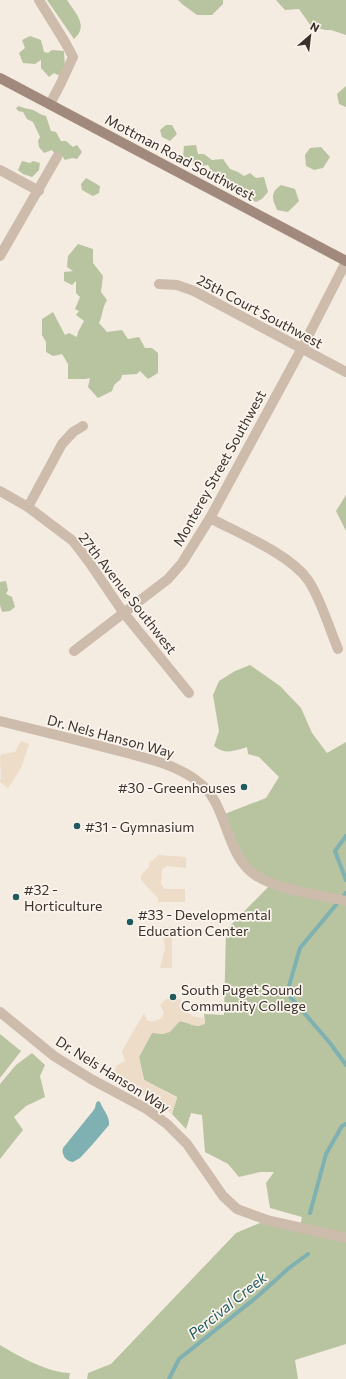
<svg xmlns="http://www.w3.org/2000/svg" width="346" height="1379" viewBox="0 0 346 1379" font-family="Commissioner,sans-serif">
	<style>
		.green { fill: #b8c4a0 }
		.plaza { fill: #ecdcc8 }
		.water { fill: #7fb0b2 }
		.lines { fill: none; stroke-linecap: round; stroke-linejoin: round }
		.stream { stroke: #7fb0b2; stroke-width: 4 }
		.street { stroke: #cdbbac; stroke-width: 10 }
		.secondary { stroke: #a18a7d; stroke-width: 10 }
		.poi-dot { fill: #1f5a5e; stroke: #fbf5ee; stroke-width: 1.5 }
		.labels { text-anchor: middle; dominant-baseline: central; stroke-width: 3.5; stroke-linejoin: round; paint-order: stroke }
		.street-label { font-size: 14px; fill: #3b302b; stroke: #fbf5ee }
		.poi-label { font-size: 14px; fill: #3b302b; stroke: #fbf5ee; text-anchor: start }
		.water-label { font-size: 15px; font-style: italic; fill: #1f5a5e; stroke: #fbf5ee }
	</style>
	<rect width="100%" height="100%" fill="#f4ebe1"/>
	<g class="green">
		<path d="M47,0h20c9,14 22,26 7,39z"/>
		<polygon points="178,0 223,0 223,4 212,15 197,15 182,4"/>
		<polygon points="276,0 346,0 346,35 331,30 325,30 311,26 299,9 285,10"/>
		<polygon points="30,36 41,40 44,52 48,53 52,50 64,51 65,68 60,76 54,73 49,77 41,68 41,60 35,64 23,63 19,53 25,48 22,40"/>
		<polygon points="346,86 346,107 339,104 337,94"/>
		<path d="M19,106c5,3 9,2 14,4 5,2 8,5 13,6l5,15 5,1 5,9h5l7,6 4,-2 5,7 -5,7 -5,-1 -7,2 -3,-4 -7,-1 -3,-5 -8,3 -5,-6 -1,-6 2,-4 -7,-15 -6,-3 -4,-7 -5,-1 -2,-3z"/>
		<polygon points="166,125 172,125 177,134 170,141 162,137 160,130"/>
		<polygon points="196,145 198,154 204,154 212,160 223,159 230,169 238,172 244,176 250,173 256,178 264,177 268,192 262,199 256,202 243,195 246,190 237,189 231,182 220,179 218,176 213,174 208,165 195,167 192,159 183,157 184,146"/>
		<polygon points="321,147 330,157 323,168 314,170 306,166 305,155 310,148"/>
		<polygon points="22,161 30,163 33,161 40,163 39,170 32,177 23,174 18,170"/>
		<polygon points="86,178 100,186 99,193 93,196 82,190 81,184"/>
		<path d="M281,185l14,4 4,12 -11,11 -11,-2c-5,-12 -7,-17 4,-25z"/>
		<path d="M78,244l15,5v14l10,13 -2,16 6,8c-5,8 -4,15 -8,23l8,9 15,-2 6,9 11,-2 6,11h7l6,5v20l-10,6 -8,-8 -3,3 -15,1 -1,4 -7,6 -2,6 -14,7 -10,-11 2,-9 -5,1h-17v-15l-6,-10 -9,2 -7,-4v-10l-4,-7v-16l11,-7 12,23 4,-2 8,4 1,-5 6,-11 -8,-6 3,-4 -4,-2 5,-12 -4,-4v-12l-4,4 -8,-4v-9l9,-1 -6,-4 1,-11z"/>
		<polygon points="346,495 346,531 336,511"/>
		<polygon points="6,581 8,590 6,594 12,597 15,607 10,611 2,612 0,605 0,582"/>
		<path d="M250,665l30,21 21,22 11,25 15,20 19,-11v602l-51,16 3,19h-211l1,-6 23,-9 125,-131 31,-13 33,7 2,-10 -32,-9 -4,-25 8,-11h-14l-21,5 -11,-13 -23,-12 -3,-37 -11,-2 -5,16 -14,-15 5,-17 -33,-17 -5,-23 13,-25 11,2 17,-13 18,5 7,-3 -1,-9 20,1 2,-85 46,-47 -20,-11 -30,-57 44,-17 13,-21 -20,-20 -11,-3 -1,-7c-13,4 -22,8 -33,-1l5,-15 -6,-36 6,-14 16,-10z"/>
		<polygon points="0,1034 21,1051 0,1078"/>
		<polygon points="32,1053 45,1065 40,1076 45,1097 26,1106 14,1117 23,1130 0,1159 0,1084 16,1065"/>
		<path d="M0,1345c18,11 49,28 70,28l-1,6h-69z"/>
	</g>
	<g class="plaza">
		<polygon points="21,741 29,744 21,768 8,788 0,782 1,777 0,757 2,754 15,752"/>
		<polygon points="158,855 186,857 186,868 167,866 162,869 161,884 165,889 185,889 185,902 158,902 158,898 141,880 141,875 149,867 150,861 152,861"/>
		<polygon points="162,927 172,927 172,968 160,968 165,949"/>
		<polygon points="166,999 180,999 184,1008 188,1013 195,1017 204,1018 205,1024 198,1026 191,1025 187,1022 180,1021 170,1032 163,1034 152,1033 139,1057 144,1080 177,1098 172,1114 149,1098 109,1075 114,1074 116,1066 125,1061 122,1051 144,1013 147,1020 152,1022 160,1019 163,1016 164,1012 160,1005"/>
	</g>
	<path class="water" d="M98,1101l2,1c3,8 10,14 9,23l-17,20 -12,13 -7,4c-7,-1 -12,-7 -10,-14l30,-37 2,-3 1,-5z"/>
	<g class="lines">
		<g class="stream">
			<polyline points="346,836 335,851 346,880"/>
			<polyline points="346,893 300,948 287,993 330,1043 346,1065"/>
			<polyline points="310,1213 326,1154 342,1126 346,1124"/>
			<polyline points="169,1379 179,1359 258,1296 289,1268 308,1254"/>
		</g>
		<g class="street">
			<polyline points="39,0 65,42 73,57 61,83 50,104"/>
			<polyline points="0,170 39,191"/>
			<polyline points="0,256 57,157"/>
			<polyline points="159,284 177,285 194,291 346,372"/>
			<polyline points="0,491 28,507 73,541 89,562 123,612 189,693"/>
			<polyline points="28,507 62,444 73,432 83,426"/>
			<path d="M210,518c28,15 80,36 98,62 13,19 21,48 30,69"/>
			<polyline points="74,651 168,579 182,563 210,518 302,348 346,262"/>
			<path d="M0,721c41,10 82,20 123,31 26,7 51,12 73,28 32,22 27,67 55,92 20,17 69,23 95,29"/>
			<polyline points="0,1012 54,1056 91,1079 145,1108 167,1124 187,1144 223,1196 237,1209 267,1220 346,1238"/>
		</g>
		<polyline class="secondary" points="0,78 346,261"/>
	</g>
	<g class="poi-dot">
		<circle cx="244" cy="787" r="4"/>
		<circle cx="77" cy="826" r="4"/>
		<circle cx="16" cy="897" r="4"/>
		<circle cx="130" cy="922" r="4"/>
		<circle cx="173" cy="997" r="4"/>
	</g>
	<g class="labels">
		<g class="street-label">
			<text transform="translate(180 157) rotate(28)">Mottman Road Southwest</text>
			<text transform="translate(260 311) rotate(28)">25th Court Southwest</text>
			<text transform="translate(219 468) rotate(-61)">Monterey Street Southwest</text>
			<text transform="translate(128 593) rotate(52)">27th Avenue Southwest</text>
			<text transform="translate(111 736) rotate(15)">Dr. Nels Hanson Way</text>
			<text transform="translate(113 1074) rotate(32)">Dr. Nels Hanson Way</text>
		</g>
		<g class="poi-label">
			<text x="236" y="787" text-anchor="end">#30 -Greenhouses</text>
			<text x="85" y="826">#31 - Gymnasium</text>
			<text x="24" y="889">#32 -<tspan x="24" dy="16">Horticulture</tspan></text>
			<text x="138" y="914">#33 - Developmental<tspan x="138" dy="16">Education Center</tspan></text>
			<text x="181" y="989">South Puget Sound<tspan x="181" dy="16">Community College</tspan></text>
		</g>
		<g class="water-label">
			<text transform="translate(227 1305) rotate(-39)">Percival Creek</text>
		</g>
	</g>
	<g transform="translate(310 36) rotate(28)" stroke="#fbf5ee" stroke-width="3" paint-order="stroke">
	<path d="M0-3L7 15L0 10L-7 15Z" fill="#3b302b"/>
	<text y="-6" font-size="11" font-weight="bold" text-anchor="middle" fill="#3b302b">N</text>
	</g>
</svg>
